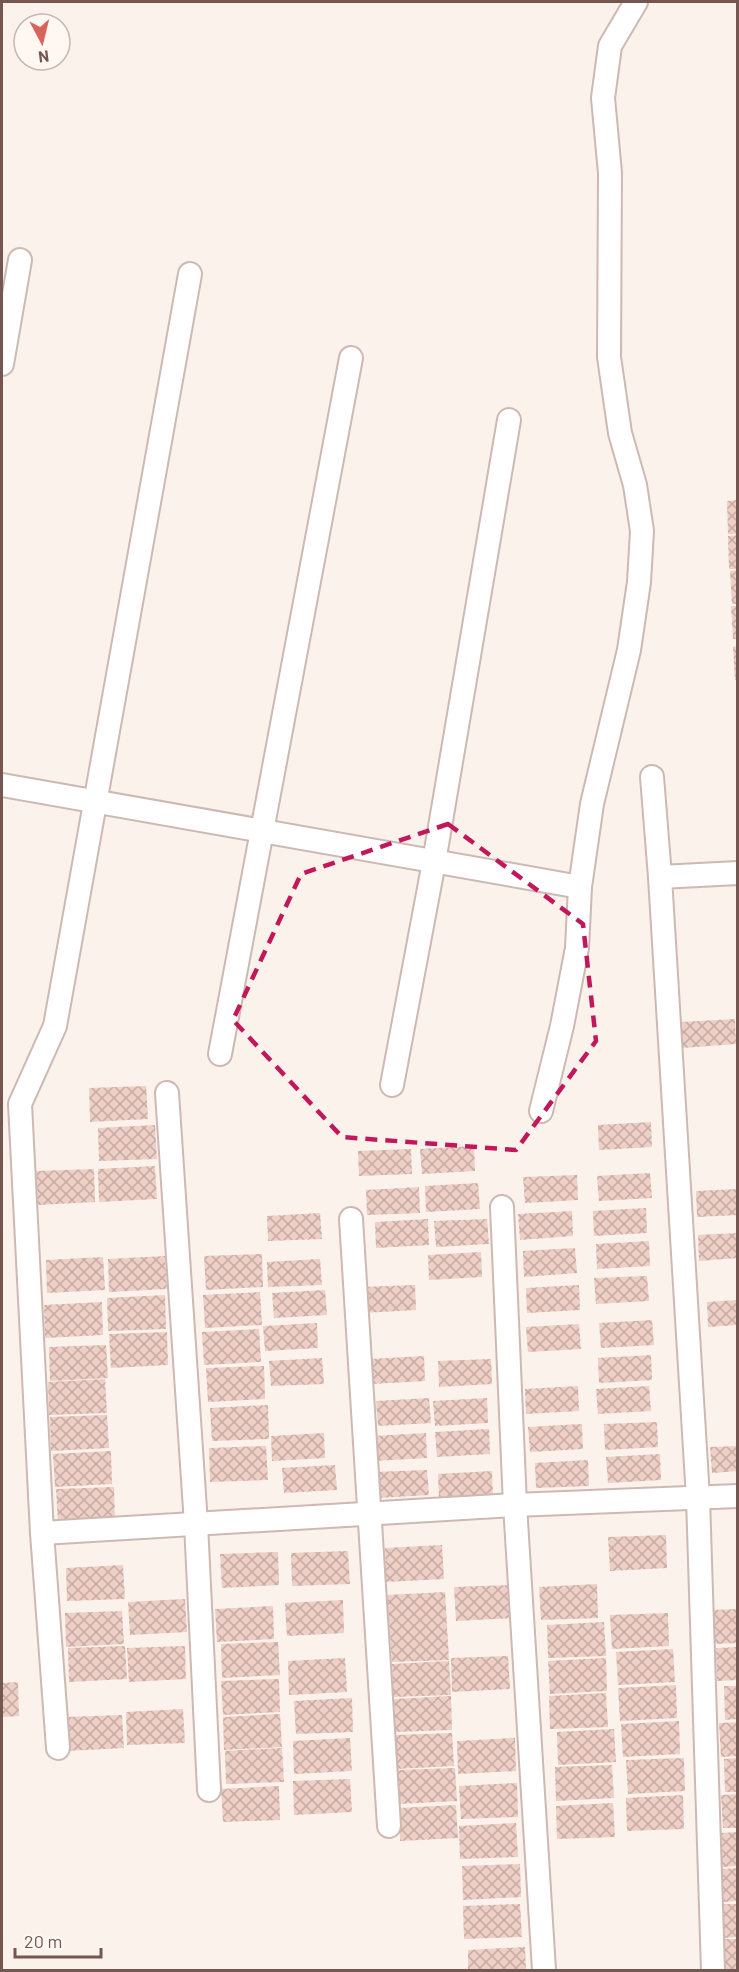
<svg xmlns="http://www.w3.org/2000/svg" width="739" height="1972" viewBox="0 0 739 1972" font-family="Barlow,sans-serif">
	<style>
		.building { fill: url(#building-cross-hatch) }
		.lines { fill: none; stroke-linecap: round; stroke-linejoin: round }
		.street-casing { stroke: #cdb9b2; stroke-width: 26 }
		.street { stroke: #fff; stroke-width: 22 }
		.marked { fill: none; stroke: #c2185b; stroke-width: 4.5; stroke-dasharray: 12 8; stroke-linejoin: round }
	</style>
	<defs>
		<pattern id="building-cross-hatch" width="8" height="8" patternUnits="userSpaceOnUse" patternTransform="scale(1.5)"><rect width="8" height="8" fill="#eecfc6"/><path d="M0 0l8 8M0 8l8-8" fill="none" stroke="#c5aba3"/></pattern>
	</defs>
	<rect width="100%" height="100%" fill="#fbf2ec"/>
	<g class="building">
		<polygon points="738,500 738,534 728,534 727,501"/>
		<polygon points="738,535 738,569 729,569 728,536"/>
		<polygon points="738,570 738,604 732,604 730,571"/>
		<polygon points="731,606 738,606 738,639 733,639"/>
		<polygon points="738,646 738,680 735,680 733,647"/>
		<polygon points="735,1019 736,1044 682,1048 681,1022"/>
		<polygon points="146,1086 148,1119 90,1122 89,1088"/>
		<polygon points="651,1122 652,1147 599,1150 598,1125"/>
		<polygon points="155,1125 157,1159 99,1161 98,1128"/>
		<polygon points="474,1146 475,1171 422,1174 420,1149"/>
		<polygon points="411,1149 412,1174 359,1176 358,1151"/>
		<polygon points="155,1166 157,1199 99,1202 98,1169"/>
		<polygon points="94,1169 95,1202 38,1205 36,1171"/>
		<polygon points="650,1173 652,1198 599,1201 597,1176"/>
		<polygon points="577,1175 578,1200 525,1203 523,1177"/>
		<polygon points="478,1183 480,1209 426,1212 425,1186"/>
		<polygon points="419,1187 420,1213 367,1215 366,1190"/>
		<polygon points="738,1189 738,1215 697,1217 696,1191"/>
		<polygon points="646,1208 647,1233 594,1236 593,1211"/>
		<polygon points="572,1211 573,1236 520,1240 518,1214"/>
		<polygon points="320,1213 322,1239 268,1241 267,1216"/>
		<polygon points="428,1219 429,1245 376,1248 375,1222"/>
		<polygon points="487,1219 489,1244 436,1247 434,1221"/>
		<polygon points="738,1233 738,1258 699,1261 698,1235"/>
		<polygon points="649,1241 650,1266 597,1269 596,1244"/>
		<polygon points="575,1248 577,1273 524,1277 523,1251"/>
		<polygon points="481,1252 482,1277 429,1280 428,1255"/>
		<polygon points="262,1254 263,1287 206,1290 204,1256"/>
		<polygon points="165,1256 167,1289 109,1292 108,1259"/>
		<polygon points="103,1257 105,1290 47,1293 46,1260"/>
		<polygon points="320,1259 322,1285 268,1287 267,1262"/>
		<polygon points="647,1276 649,1301 596,1304 594,1278"/>
		<polygon points="415,1285 416,1310 363,1313 361,1287"/>
		<polygon points="579,1285 580,1310 527,1313 526,1288"/>
		<polygon points="325,1290 327,1315 274,1318 272,1293"/>
		<polygon points="260,1292 262,1325 205,1328 203,1295"/>
		<polygon points="165,1295 166,1329 108,1331 107,1298"/>
		<polygon points="738,1300 738,1325 708,1327 707,1302"/>
		<polygon points="102,1302 103,1335 45,1338 44,1305"/>
		<polygon points="652,1320 654,1345 601,1348 599,1323"/>
		<polygon points="317,1323 318,1348 265,1351 263,1326"/>
		<polygon points="579,1324 581,1349 528,1352 526,1327"/>
		<polygon points="259,1329 261,1362 204,1365 202,1332"/>
		<polygon points="167,1332 168,1365 111,1368 109,1334"/>
		<polygon points="106,1345 108,1378 50,1381 49,1347"/>
		<polygon points="651,1355 652,1380 599,1383 598,1358"/>
		<polygon points="424,1356 425,1381 372,1384 370,1359"/>
		<polygon points="322,1358 324,1384 271,1386 269,1361"/>
		<polygon points="491,1359 492,1384 439,1387 438,1361"/>
		<polygon points="264,1366 265,1399 208,1402 206,1368"/>
		<polygon points="105,1379 107,1413 49,1415 48,1382"/>
		<polygon points="578,1386 579,1411 526,1414 525,1389"/>
		<polygon points="649,1386 651,1411 598,1414 596,1389"/>
		<polygon points="429,1398 431,1423 378,1426 376,1401"/>
		<polygon points="487,1398 488,1423 435,1426 433,1401"/>
		<polygon points="268,1405 269,1439 212,1441 210,1408"/>
		<polygon points="107,1415 109,1448 51,1451 50,1417"/>
		<polygon points="657,1422 658,1447 605,1450 604,1424"/>
		<polygon points="582,1424 583,1449 530,1452 528,1427"/>
		<polygon points="489,1429 490,1454 437,1457 435,1432"/>
		<polygon points="324,1433 325,1458 272,1461 271,1436"/>
		<polygon points="426,1433 427,1458 374,1461 373,1436"/>
		<polygon points="266,1446 268,1480 210,1482 209,1448"/>
		<polygon points="738,1446 738,1471 712,1473 710,1447"/>
		<polygon points="111,1451 112,1484 55,1487 53,1454"/>
		<polygon points="660,1454 661,1480 608,1483 606,1457"/>
		<polygon points="588,1460 589,1486 536,1488 535,1463"/>
		<polygon points="335,1465 337,1490 284,1493 282,1468"/>
		<polygon points="427,1470 429,1495 376,1498 374,1472"/>
		<polygon points="492,1471 493,1496 439,1499 438,1474"/>
		<polygon points="114,1487 115,1520 58,1523 56,1489"/>
		<polygon points="666,1535 667,1568 610,1571 608,1537"/>
		<polygon points="442,1545 444,1579 386,1582 385,1548"/>
		<polygon points="348,1551 350,1584 292,1586 291,1553"/>
		<polygon points="278,1552 279,1585 222,1588 220,1554"/>
		<polygon points="123,1565 125,1599 67,1601 66,1568"/>
		<polygon points="597,1584 598,1618 541,1620 539,1587"/>
		<polygon points="512,1585 513,1618 456,1621 454,1587"/>
		<polygon points="445,1592 449,1660 392,1662 387,1595"/>
		<polygon points="185,1599 187,1632 130,1635 128,1602"/>
		<polygon points="343,1600 344,1633 287,1636 285,1603"/>
		<polygon points="273,1606 274,1639 217,1642 215,1609"/>
		<polygon points="738,1609 738,1643 715,1644 713,1610"/>
		<polygon points="122,1611 124,1644 66,1647 65,1613"/>
		<polygon points="668,1613 669,1646 612,1649 610,1615"/>
		<polygon points="604,1622 606,1656 548,1658 547,1625"/>
		<polygon points="278,1642 280,1675 222,1678 221,1644"/>
		<polygon points="125,1646 127,1679 69,1682 68,1648"/>
		<polygon points="185,1646 186,1679 129,1682 127,1648"/>
		<polygon points="738,1647 738,1680 717,1681 716,1648"/>
		<polygon points="673,1649 675,1682 618,1685 616,1652"/>
		<polygon points="508,1656 510,1689 452,1692 451,1658"/>
		<polygon points="345,1658 347,1692 289,1695 288,1661"/>
		<polygon points="606,1658 607,1691 550,1694 548,1661"/>
		<polygon points="449,1661 451,1695 393,1697 392,1664"/>
		<polygon points="279,1679 280,1712 223,1715 221,1681"/>
		<polygon points="18,1682 19,1716 2,1717 2,1683"/>
		<polygon points="676,1685 677,1718 620,1721 618,1688"/>
		<polygon points="724,1686 738,1686 738,1719 725,1720"/>
		<polygon points="606,1693 608,1727 550,1729 549,1696"/>
		<polygon points="451,1696 452,1730 395,1732 394,1699"/>
		<polygon points="352,1698 353,1732 296,1734 294,1701"/>
		<polygon points="183,1709 185,1743 127,1745 126,1712"/>
		<polygon points="280,1714 282,1747 224,1750 223,1717"/>
		<polygon points="122,1715 124,1748 66,1751 65,1717"/>
		<polygon points="679,1721 680,1754 623,1757 621,1724"/>
		<polygon points="738,1722 738,1756 721,1757 719,1723"/>
		<polygon points="614,1729 616,1762 558,1765 557,1732"/>
		<polygon points="452,1733 454,1766 396,1769 395,1735"/>
		<polygon points="350,1738 352,1771 294,1774 293,1741"/>
		<polygon points="515,1738 516,1771 458,1774 457,1741"/>
		<polygon points="282,1748 284,1782 226,1784 225,1751"/>
		<polygon points="684,1758 685,1791 628,1794 626,1760"/>
		<polygon points="738,1758 738,1792 725,1792 724,1759"/>
		<polygon points="612,1765 614,1798 556,1801 555,1767"/>
		<polygon points="455,1768 457,1801 399,1804 398,1770"/>
		<polygon points="350,1779 352,1812 294,1815 293,1781"/>
		<polygon points="517,1783 518,1817 461,1819 459,1786"/>
		<polygon points="279,1786 280,1820 223,1822 221,1789"/>
		<polygon points="738,1794 738,1828 723,1828 721,1795"/>
		<polygon points="683,1795 684,1829 627,1831 626,1798"/>
		<polygon points="613,1803 615,1837 557,1839 556,1806"/>
		<polygon points="456,1805 458,1838 400,1841 399,1808"/>
		<polygon points="516,1823 518,1857 460,1859 459,1826"/>
		<polygon points="738,1832 738,1866 722,1867 721,1833"/>
		<polygon points="520,1864 521,1897 463,1900 462,1866"/>
		<polygon points="738,1868 738,1901 723,1902 722,1869"/>
		<polygon points="520,1904 522,1937 464,1939 463,1906"/>
		<polygon points="722,1904 738,1904 738,1937 724,1938"/>
		<polygon points="723,1939 738,1939 738,1970 725,1970"/>
		<polygon points="525,1947 526,1970 468,1970 468,1950"/>
	</g>
	<g class="lines">
		<defs>
			<g id="street">
				<polyline points="2,364 20,260"/>
				<polyline points="652,777 660,877"/>
				<polyline points="2,785 580,887"/>
				<polyline points="220,1054 351,358"/>
				<polyline points="392,1085 434,862 509,420"/>
				<polyline points="167,1093 196,1524 209,1790"/>
				<polyline points="541,1111 562,1026 577,948 580,887 592,804 629,650 639,582 642,531 635,485 620,433 609,357 610,173 603,98 610,46 636,2"/>
				<polyline points="502,1207 515,1505 544,1970"/>
				<polyline points="351,1219 389,1826"/>
				<polyline points="42,1533 515,1505 738,1496"/>
				<polyline points="58,1748 42,1533 20,1104 55,1026 190,274"/>
				<polyline points="713,1970 698,1498 660,877 738,873"/>
			</g>
		</defs>
		<use href="#street" class="street-casing"/>
		<use href="#street" class="street"/>
	</g>
	<path class="marked" d="M448,824l135,100 13,117 -80,109 -174,-13 -109,-117 68,-146z"/>
	<rect width="739" height="1972" fill="none" stroke="#745750" stroke-width="6"/>
	<g transform="translate(42 42) rotate(173)"><circle r="28" fill="#fef7f2" stroke="#c7b7b1" stroke-width="1.5"/>
	<path d="M0-4.5L10 22L0 15L-10 22Z" fill="#d8645d"/>
	<text y="-9" font-size="16" font-weight="bold" text-anchor="middle" fill="#745750">N</text>
	</g>
	<path d="M15 1948v9h86v-9" fill="none" stroke="#745750" stroke-width="3"/>
	<text x="24" y="1948" font-size="18" fill="#745750" stroke="#fef7f2" stroke-width="4.5" paint-order="stroke">20 m</text>
</svg>
